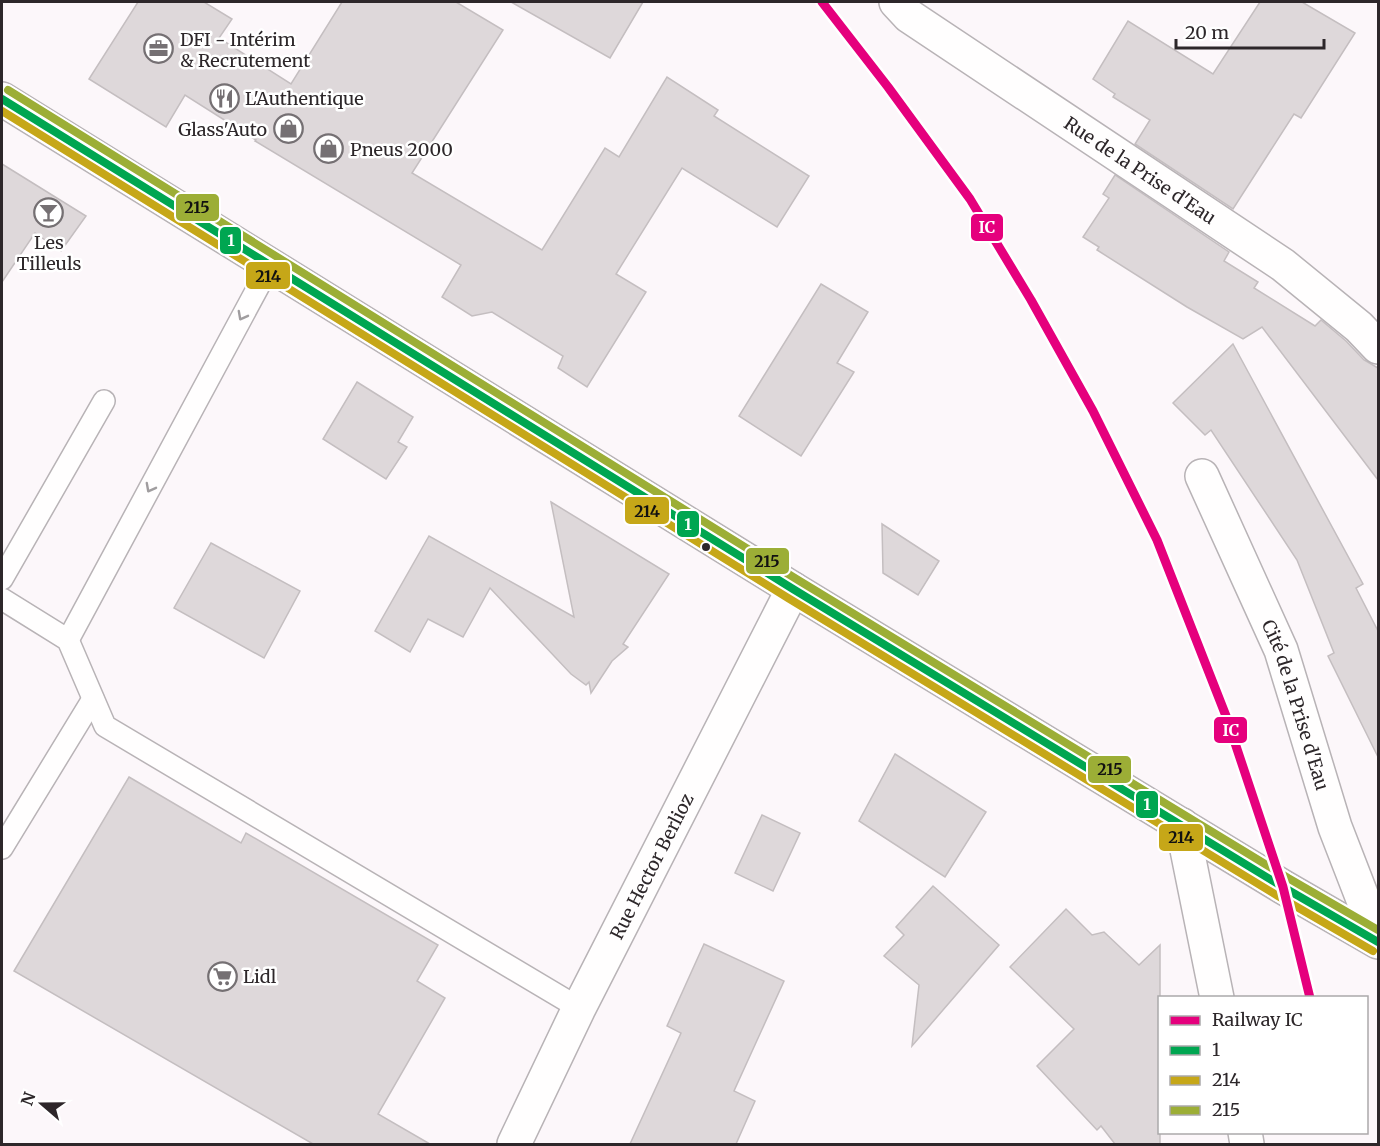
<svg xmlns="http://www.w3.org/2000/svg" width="1380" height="1146" viewBox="0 0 1380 1146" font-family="Merriweather,serif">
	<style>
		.building { fill: #ded8da; stroke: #c4bec0; stroke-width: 1.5 }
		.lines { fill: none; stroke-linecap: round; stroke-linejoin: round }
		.lane-casing { stroke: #b8b3b6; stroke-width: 24 }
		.street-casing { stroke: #b8b3b6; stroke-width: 36 }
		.primary-casing { stroke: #b8b3b6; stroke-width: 36 }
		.lane { stroke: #fffefe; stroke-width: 21 }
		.street { stroke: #fffefe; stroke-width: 33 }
		.primary { stroke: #fffefe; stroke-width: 33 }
		.bus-1-casing { stroke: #fff; stroke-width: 12 }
		.bus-2-casing { stroke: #fff; stroke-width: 12 }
		.bus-3-casing { stroke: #fff; stroke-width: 12 }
		.bus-1 { stroke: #00a651; stroke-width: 8 }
		.bus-2 { stroke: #c6a718; stroke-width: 8 }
		.bus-3 { stroke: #9cae36; stroke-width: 8 }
		.rail-1-casing { stroke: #fff; stroke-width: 14 }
		.rail-1 { stroke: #e5007d; stroke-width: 9 }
		.oneway { stroke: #a09d9f }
		.bus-dot { fill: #2d272a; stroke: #fff; stroke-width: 2 }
		.labels { text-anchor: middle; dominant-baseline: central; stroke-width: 5; stroke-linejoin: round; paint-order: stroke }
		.poi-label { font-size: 18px; fill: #2d272a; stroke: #fff; text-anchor: start }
		.street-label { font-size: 18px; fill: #2d272a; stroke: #fff }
		.line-badge { stroke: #fff; stroke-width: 2 }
		.badge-label { font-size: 16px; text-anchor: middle; font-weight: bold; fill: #fff }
		.pale-badge-label { font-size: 16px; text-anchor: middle; font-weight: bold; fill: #111 }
	</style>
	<rect width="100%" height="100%" fill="#fcf7fa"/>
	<g class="building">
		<polygon points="138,2 204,2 232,19 219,38 291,84 342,2 456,2 503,30 412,173 542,250 605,148 619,157 667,77 718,110 714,116 809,176 777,227 682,168 616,274 646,292 587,387 558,368 563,356 492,312 472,316 442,297 461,265 255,141 256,140 185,95 166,127 89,79"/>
		<polygon points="511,2 643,2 610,58"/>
		<polygon points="1260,2 1302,2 1355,33 1301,118 1294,114 1233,209 1135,144 1150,120 1113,97 1115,94 1093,79 1128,21 1213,74"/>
		<polygon points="2,164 86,216 61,251 35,233 2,282"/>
		<polygon points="1115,175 1229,252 1224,261 1258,282 1254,288 1315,326 1321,320 1346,341 1364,360 1378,368 1378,480 1262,327 1243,339 1187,307 1097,250 1099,247 1083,237 1109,198 1103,194"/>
		<polygon points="821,284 868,312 837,363 854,372 801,456 739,416"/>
		<polygon points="1233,344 1363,584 1356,588 1378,631 1378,757 1328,656 1334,653 1297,560 1211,430 1205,435 1173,403"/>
		<polygon points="357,382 413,417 398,442 407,447 386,479 323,439"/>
		<polygon points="551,502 669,574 623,644 628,647 612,661 591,693 589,682 586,685 571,674 490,588 463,637 428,619 410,652 375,631 429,536 574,617"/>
		<polygon points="882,524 939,561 918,595 883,573"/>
		<polygon points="211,543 300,591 264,658 174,608"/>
		<polygon points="895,754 986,812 945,877 859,821"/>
		<polygon points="129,777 241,843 246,833 438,945 417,981 445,998 378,1114 430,1144 313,1144 14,971"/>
		<polygon points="762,815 800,833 773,891 735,873"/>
		<polygon points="933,886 999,945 912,1046 919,985 884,956 904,935 896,927"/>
		<polygon points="1066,909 1092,935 1104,932 1139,965 1160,945 1160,1144 1115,1144 1101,1126 1097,1130 1037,1066 1074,1029 1010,967"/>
		<polygon points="704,944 784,981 734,1091 755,1101 736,1144 630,1144 681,1033 667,1026"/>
	</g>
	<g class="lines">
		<defs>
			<g id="lane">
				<polyline points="2,579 104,401"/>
				<polyline points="2,599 68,640 105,726 579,1008"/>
				<polyline points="68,640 270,265"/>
				<polyline points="2,848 93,699"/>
			</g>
			<g id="street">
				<path id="s1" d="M896,2l13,14 374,249 76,62 19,20"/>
				<path id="s2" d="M1202,476l79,174 54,177 43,111"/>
				<polyline points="1182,825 1217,998"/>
				<polyline points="1245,1132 1247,1144"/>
				<path id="s3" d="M514,1144l65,-136 214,-419"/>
			</g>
			<polyline id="primary" points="2,99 793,589 1283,887 1378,942"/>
		</defs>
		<use href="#lane" class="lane-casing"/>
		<use href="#street" class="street-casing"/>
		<use href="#primary" class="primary-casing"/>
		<use href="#lane" class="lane"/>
		<use href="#street" class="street"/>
		<use href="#primary" class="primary"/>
		<defs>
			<polyline id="bus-1" points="2,99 793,589 1283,887 1378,942"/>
			<polyline id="bus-2" points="2,111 788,598 1278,896 1373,951"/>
			<polyline id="bus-3" points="8,90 798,580 1288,878 1378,930"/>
		</defs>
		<use href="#bus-1" class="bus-1-casing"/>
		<use href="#bus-2" class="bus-2-casing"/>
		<use href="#bus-3" class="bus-3-casing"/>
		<use href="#bus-1" class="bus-1"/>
		<use href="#bus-2" class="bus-2"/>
		<use href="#bus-3" class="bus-3"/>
		<defs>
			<polyline id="rail-1" points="822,2 888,87 970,199 1031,300 1093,411 1157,540 1226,716 1283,887 1310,998"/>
		</defs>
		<use href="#rail-1" class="rail-1-casing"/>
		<use href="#rail-1" class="rail-1"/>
	</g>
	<defs><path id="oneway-chevron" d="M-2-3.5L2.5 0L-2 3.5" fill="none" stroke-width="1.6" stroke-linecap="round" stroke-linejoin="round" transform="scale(1.5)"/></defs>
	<g class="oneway">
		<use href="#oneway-chevron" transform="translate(242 316) rotate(118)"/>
		<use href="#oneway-chevron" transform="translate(150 488) rotate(118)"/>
	</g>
	<defs>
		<symbol id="office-ring" viewBox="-11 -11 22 22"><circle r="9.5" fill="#fff" stroke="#757073" stroke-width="1.5"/><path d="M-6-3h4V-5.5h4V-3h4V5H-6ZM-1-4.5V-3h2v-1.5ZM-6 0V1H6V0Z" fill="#757073"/></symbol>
		<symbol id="restaurant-ring" viewBox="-11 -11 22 22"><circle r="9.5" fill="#fff" stroke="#757073" stroke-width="1.5"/><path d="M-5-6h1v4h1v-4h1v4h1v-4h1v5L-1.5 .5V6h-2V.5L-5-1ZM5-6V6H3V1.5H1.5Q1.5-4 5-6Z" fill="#757073"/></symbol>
		<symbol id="shop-ring" viewBox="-11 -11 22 22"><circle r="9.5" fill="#fff" stroke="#757073" stroke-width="1.5"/><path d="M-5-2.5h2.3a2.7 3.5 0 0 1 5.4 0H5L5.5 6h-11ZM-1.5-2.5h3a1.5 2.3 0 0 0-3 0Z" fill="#757073"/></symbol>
		<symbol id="bar-ring" viewBox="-11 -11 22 22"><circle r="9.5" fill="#fff" stroke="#757073" stroke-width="1.5"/><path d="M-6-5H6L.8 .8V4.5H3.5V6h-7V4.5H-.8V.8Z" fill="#757073"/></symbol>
		<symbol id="supermarket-ring" viewBox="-11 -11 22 22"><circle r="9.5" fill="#fff" stroke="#757073" stroke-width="1.5"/><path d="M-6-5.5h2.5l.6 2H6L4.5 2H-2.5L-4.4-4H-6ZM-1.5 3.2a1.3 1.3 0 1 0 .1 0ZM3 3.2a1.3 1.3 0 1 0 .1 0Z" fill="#757073"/></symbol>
	</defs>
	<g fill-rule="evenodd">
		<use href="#office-ring" x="142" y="32" width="33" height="33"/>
		<use href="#restaurant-ring" x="208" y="82" width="33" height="33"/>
		<use href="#shop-ring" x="272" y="112" width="33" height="33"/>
		<use href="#shop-ring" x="312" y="132" width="33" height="33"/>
		<use href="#bar-ring" x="32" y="196" width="33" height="33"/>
		<use href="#supermarket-ring" x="206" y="960" width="33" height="33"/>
	</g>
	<circle class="bus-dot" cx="706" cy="547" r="5"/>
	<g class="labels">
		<g class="poi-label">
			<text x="180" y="39">DFI - Intérim<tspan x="180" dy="21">&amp; Recrutement</tspan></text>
			<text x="245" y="98">L'Authentique</text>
			<text x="267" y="129" text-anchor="end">Glass'Auto</text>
			<text x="350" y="149">Pneus 2000</text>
			<text x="49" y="242" text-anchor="middle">Les<tspan x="49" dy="21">Tilleuls</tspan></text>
			<text x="243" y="976">Lidl</text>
		</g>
		<g class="street-label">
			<text stroke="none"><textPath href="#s1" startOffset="297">Rue de la Prise d'Eau</textPath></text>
			<text stroke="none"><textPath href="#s2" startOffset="248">Cité de la Prise d'Eau</textPath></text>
			<text stroke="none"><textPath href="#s3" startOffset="310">Rue Hector Berlioz</textPath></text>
		</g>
	</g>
	<g class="line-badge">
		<rect x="175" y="193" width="45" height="29" rx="6" fill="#9cae36"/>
		<rect x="970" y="213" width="34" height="29" rx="6" fill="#e5007d"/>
		<rect x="219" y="226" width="23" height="29" rx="6" fill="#00a651"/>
		<rect x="245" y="261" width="46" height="29" rx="6" fill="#c6a718"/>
		<rect x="624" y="496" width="46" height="29" rx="6" fill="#c6a718"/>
		<rect x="676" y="510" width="24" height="28" rx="6" fill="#00a651"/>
		<rect x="745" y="547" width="45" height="28" rx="6" fill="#9cae36"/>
		<rect x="1213" y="716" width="35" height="28" rx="6" fill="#e5007d"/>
		<rect x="1087" y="755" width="45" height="29" rx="6" fill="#9cae36"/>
		<rect x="1135" y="790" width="24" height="29" rx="6" fill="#00a651"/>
		<rect x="1158" y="823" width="46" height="29" rx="6" fill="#c6a718"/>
	</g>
	<g class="badge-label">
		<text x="987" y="233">IC</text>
		<text x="231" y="246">1</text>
		<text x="688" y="530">1</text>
		<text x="1231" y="736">IC</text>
		<text x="1147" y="810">1</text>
	</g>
	<g class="pale-badge-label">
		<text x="197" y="213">215</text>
		<text x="268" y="282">214</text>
		<text x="647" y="517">214</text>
		<text x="767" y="567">215</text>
		<text x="1110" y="775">215</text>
		<text x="1181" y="843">214</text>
	</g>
	<rect width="1380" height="1146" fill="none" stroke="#2d272a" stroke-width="6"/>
	<rect x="1158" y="996" width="210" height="138" fill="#ffffff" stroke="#aba9aa" stroke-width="1.5"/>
	<rect x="1170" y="1016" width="30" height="9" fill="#e5007d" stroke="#aba9aa" stroke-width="1.5"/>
	<text x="1212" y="1026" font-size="18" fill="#2d272a">Railway IC</text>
	<rect x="1170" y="1046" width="30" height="9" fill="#00a651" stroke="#aba9aa" stroke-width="1.5"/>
	<text x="1212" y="1056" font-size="18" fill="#2d272a">1</text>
	<rect x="1170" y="1076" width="30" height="9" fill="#c6a718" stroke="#aba9aa" stroke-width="1.5"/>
	<text x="1212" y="1086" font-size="18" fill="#2d272a">214</text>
	<rect x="1170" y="1106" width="30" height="9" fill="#9cae36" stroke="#aba9aa" stroke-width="1.5"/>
	<text x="1212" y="1116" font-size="18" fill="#2d272a">215</text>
	<g transform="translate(42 1104) rotate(290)" stroke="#ffffff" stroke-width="4.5" paint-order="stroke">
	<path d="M0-4.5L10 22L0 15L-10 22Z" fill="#2d272a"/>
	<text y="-9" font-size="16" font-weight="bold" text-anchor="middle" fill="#2d272a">N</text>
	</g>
	<path d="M1176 39v9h148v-9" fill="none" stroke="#2d272a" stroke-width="3"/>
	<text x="1185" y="39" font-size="18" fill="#2d272a" stroke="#ffffff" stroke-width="4.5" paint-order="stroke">20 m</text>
</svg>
